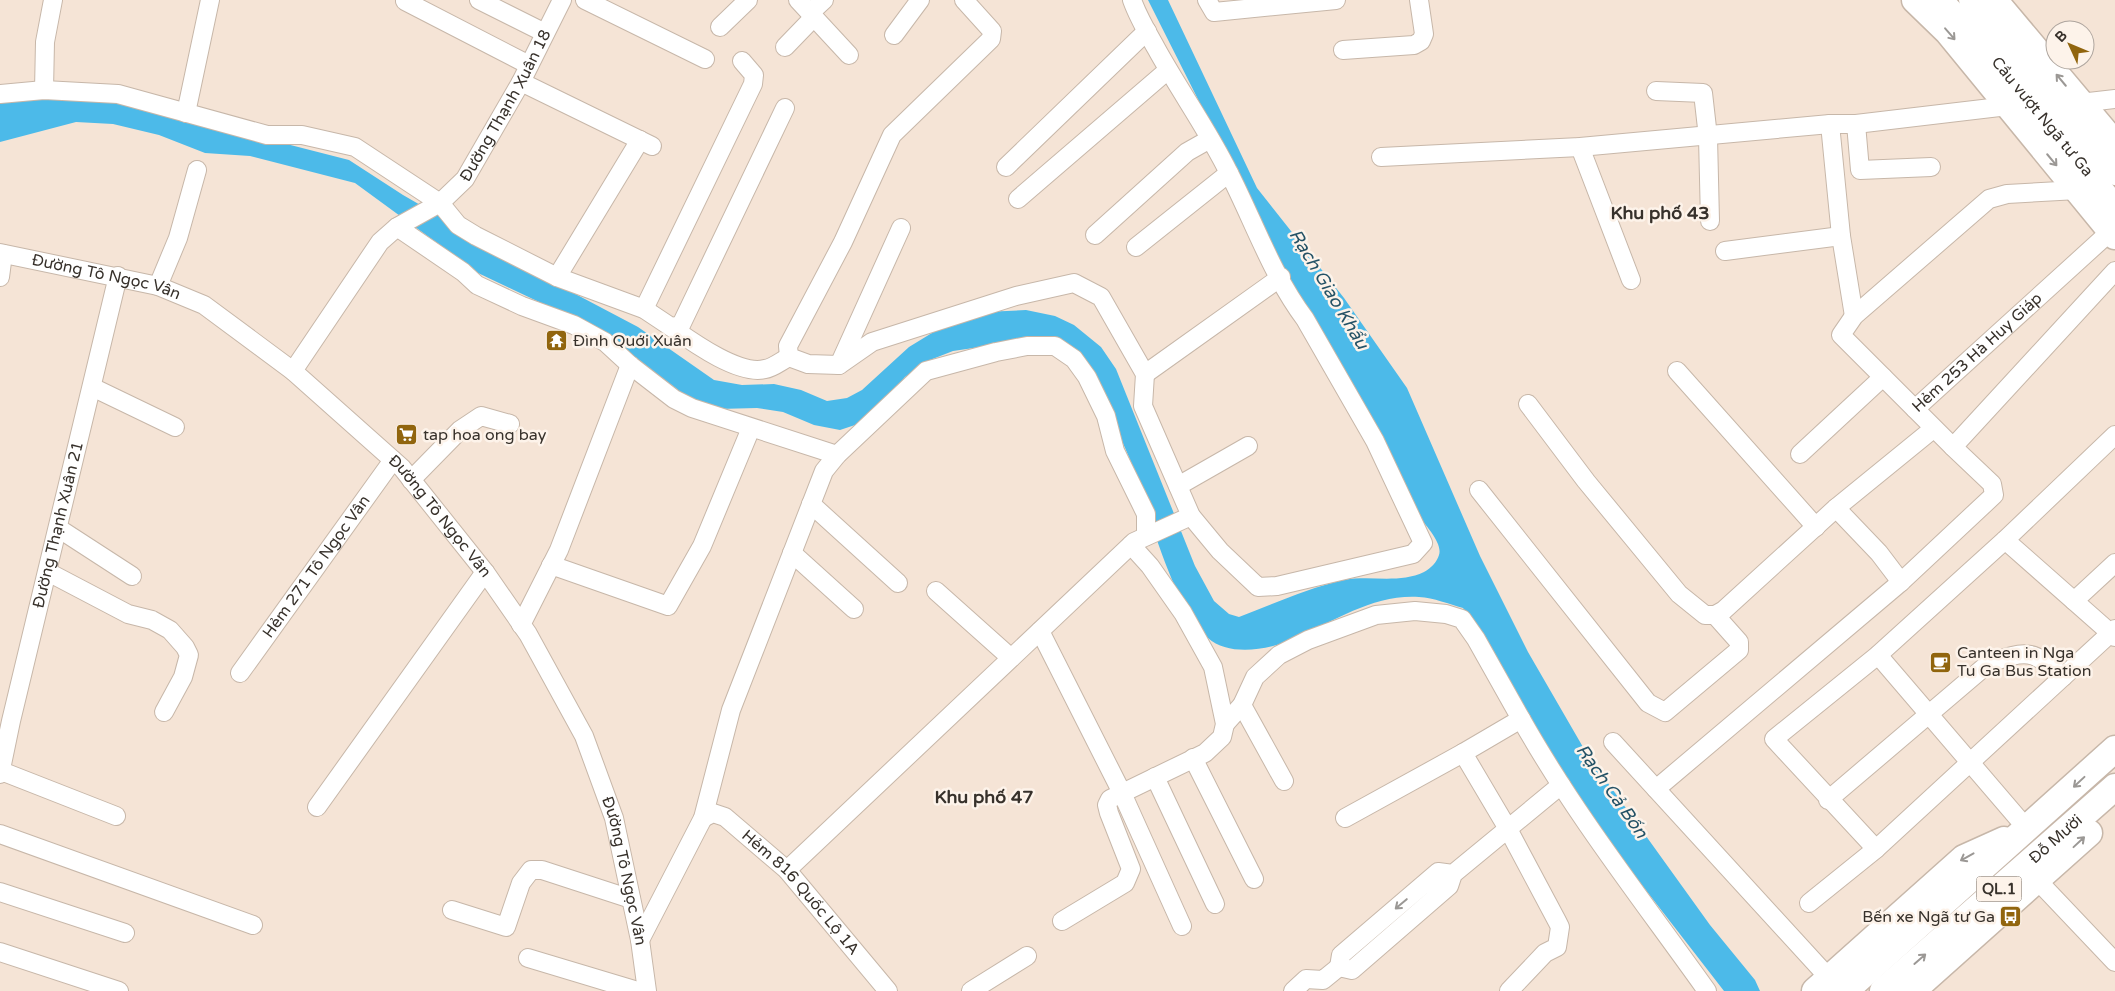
<svg xmlns="http://www.w3.org/2000/svg" width="2115" height="991" viewBox="0 0 2115 991" font-family="'Varela Round',sans-serif">
	<style>
		.water { fill: #4cbae9 }
		.lines { fill: none; stroke-linecap: round; stroke-linejoin: round }
		.minor-casing { stroke: #c7b7a9; stroke-width: 20 }
		.major-casing { stroke: #c7b7a9; stroke-width: 25 }
		.highway-casing { stroke: #c7b7a9; stroke-width: 29 }
		.minor { stroke: #fff; stroke-width: 18 }
		.major { stroke: #fff; stroke-width: 22 }
		.highway { stroke: #fff; stroke-width: 26 }
		.oneway { stroke: #9b9895 }
		.labels { text-anchor: middle; dominant-baseline: central; stroke-width: 5; stroke-linejoin: round; paint-order: stroke }
		.shield { fill: #fdf3ea; stroke: #726b64; stroke-width: 1 }
		.shield-label { font-size: 15px; font-weight: bold; fill: #37312b }
		.street-label { font-size: 16px; fill: #37312b; stroke: #fdf3ea }
		.poi-label { font-size: 16px; fill: #37312b; stroke: #fdf3ea; text-anchor: start }
		.neighbourhood-label { font-size: 18px; font-weight: bold; fill: #37312b; stroke: #fdf3ea }
		.water-label { font-size: 18px; font-style: italic; fill: #245266; stroke: #fdf3ea }
	</style>
	<rect width="100%" height="100%" fill="#f5e4d6"/>
	<path class="water" d="M1148,0h20l89,188 87,110 63,90 73,168 48,96 59,102 123,171 45,55 5,11h-36l-93,-120 -73,-100 -46,-75 -16,-40 -33,-48c-14,-4 -29,-10 -44,-11 -44,-3 -83,23 -121,40 -24,12 -68,21 -90,1 -37,-34 -59,-128 -77,-176 -15,-37 -33,-71 -55,-104l-82,-13 -41,6 -23,9 -25,17 -27,34 -14,11 -24,8 -26,-5 -31,-13 -26,-4 -39,1 -21,-5 -101,-75 -118,-56 -123,-90 -105,-27 -45,-3 -46,-18 -46,-11 -37,-2 -76,20v-41l102,-9 165,47 82,21 54,35 161,93 74,39 76,53 28,5 32,-1 27,6 26,11 20,-3 15,-8 47,-43 36,-22 39,-13 42,-2 29,6 19,9 27,22 15,22 79,197 19,35 15,13 10,3c35,-13 68,-29 105,-37 26,-5 55,4 80,-8 7,-4 13,-10 15,-17 4,-12 -14,-30 -21,-40l-155,-270 -40,-96z"/>
	<g class="lines">
		<defs>
			<g id="minor">
				<polyline points="479,0 545,33"/>
				<polyline points="585,0 705,59"/>
				<polyline points="798,0 849,55"/>
				<path d="M964,0l28,31 -1,8 -99,96 -49,107 -55,104 1,11 19,7 31,1 33,-23 144,-46 58,-13 27,14 44,77 -2,32 48,110 29,35 38,36 19,-1 136,-32 10,-11 -48,-102 -70,-122c-33,-44 -51,-97 -76,-146 -21,-43 -50,-83 -73,-125 -9,-16 -18,-31 -24,-48"/>
				<polyline points="1207,0 1214,12 1336,0"/>
				<polyline points="405,1 529,65"/>
				<polyline points="810,13 824,0"/>
				<polyline points="720,27 748,0"/>
				<polyline points="894,35 920,0"/>
				<polyline points="785,47 814,17"/>
				<polyline points="1343,50 1414,45 1421,41 1424,34 1419,0"/>
				<polyline points="521,82 652,146"/>
				<polyline points="44,90 45,42 53,0"/>
				<polyline points="1656,91 1703,93 1708,137 1710,221"/>
				<polyline points="0,94 44,90 118,94 267,135 302,135 355,147 440,203 458,225 476,236 557,277 644,309 671,327 681,325 785,108"/>
				<polyline points="2080,103 2115,99"/>
				<polyline points="186,113 210,0"/>
				<polyline points="1830,124 1841,236 1854,316"/>
				<polyline points="1856,124 1860,170 1931,167"/>
				<polyline points="1580,147 1631,280"/>
				<polyline points="1381,157 1580,147 1830,124 1856,124 2008,106"/>
				<polyline points="1006,167 1147,31"/>
				<polyline points="2078,190 2007,194 1989,199 1854,316 1841,335 1953,447 2115,271"/>
				<polyline points="1018,199 1168,70"/>
				<polyline points="397,227 463,272 477,285 522,306 574,325 605,342 630,365 674,399 692,408 837,455"/>
				<polyline points="1095,235 1187,152 1210,139"/>
				<polyline points="1136,247 1229,173"/>
				<polyline points="1725,251 1841,236"/>
				<path id="s1" d="M0,253l158,33 46,19 89,66 109,97 83,104 43,62 56,102 30,82 26,122 7,51"/>
				<polyline points="0,277 3,254"/>
				<polyline points="557,277 640,140"/>
				<polyline points="158,286 178,238 197,170"/>
				<polyline points="644,309 753,84 754,75 742,61"/>
				<path d="M671,327c20,14 68,49 94,42 8,-1 16,-8 24,-12"/>
				<polyline points="839,365 901,228"/>
				<path id="s2" d="M293,371l87,-129 17,-15 43,-24 25,-24 56,-97 41,-82"/>
				<polyline points="1677,371 1816,527"/>
				<polyline points="1145,374 1281,277"/>
				<polyline points="92,387 175,427"/>
				<polyline points="1528,404 1586,481 1679,594 1705,615 1715,615 1724,610 1836,508 1933,429"/>
				<path id="s3" d="M1915,409l196,-178"/>
				<polyline points="1800,454 1883,377"/>
				<polyline points="411,480 460,430 481,416 510,424"/>
				<polyline points="1178,486 1248,446"/>
				<polyline points="1479,490 1648,703 1665,712 1739,650 1739,642 1715,615"/>
				<polyline points="811,504 898,583"/>
				<polyline points="1836,508 1879,553 1901,582"/>
				<polyline points="58,528 132,576"/>
				<polyline points="2005,540 2115,637"/>
				<polyline points="792,553 854,609"/>
				<polyline points="551,565 668,606 702,546 751,428"/>
				<polyline points="48,572 128,614 152,620 170,630 185,647 189,655 183,677 164,712"/>
				<polyline points="936,591 1011,658"/>
				<polyline points="2074,601 2115,563"/>
				<polyline points="521,625 559,550 630,365"/>
				<polyline points="1040,631 1122,793 1182,926"/>
				<polyline points="1878,655 2028,830"/>
				<path id="s4" d="M240,673l153,-213"/>
				<polyline points="1242,705 1284,781"/>
				<path d="M1521,719c54,96 122,182 186,272"/>
				<polyline points="1225,724 1242,705 1255,677 1279,655 1308,640 1376,615 1415,611 1446,614 1462,619 1476,639 1521,719 1463,753 1508,829 1557,921 1560,927 1557,947 1545,953 1509,991"/>
				<polyline points="1613,742 1829,978"/>
				<polyline points="1193,758 1254,879"/>
				<polyline points="1,771 116,816"/>
				<path id="s5" d="M0,774l11,-53 107,-445"/>
				<polyline points="1155,777 1215,904"/>
				<polyline points="1656,789 1901,582 1994,495 1992,484 1953,447"/>
				<path d="M1828,800l161,-137c36,-12 44,-15 74,14"/>
				<polyline points="317,807 485,572"/>
				<path id="s6" d="M703,818l10,-5 12,4 62,53 101,121"/>
				<polyline points="1345,818 1463,753"/>
				<polyline points="0,834 253,925"/>
				<polyline points="1876,849 1774,739 1878,655 2005,540 2115,435"/>
				<polyline points="787,870 1134,542 1191,516"/>
				<polyline points="1453,874 1438,872 1341,955 1339,967 1352,970 1449,886 1453,874 1561,785"/>
				<polyline points="2038,881 2115,962"/>
				<polyline points="0,892 125,933"/>
				<polyline points="1809,903 1876,849 2115,629"/>
				<polyline points="452,910 506,927 521,883 531,870 542,870 631,899"/>
				<polyline points="1062,921 1125,883 1131,869 1109,813 1107,805 1110,799 1205,753 1222,737 1225,724 1213,667 1183,613 1150,566 1131,545"/>
				<polyline points="640,940 703,818 731,710 824,471 837,455 926,371 996,352 1027,346 1055,346 1074,359 1087,377 1106,416 1115,451 1146,514 1146,536"/>
				<polyline points="0,952 119,991"/>
				<polyline points="528,958 638,991"/>
				<polyline points="971,991 1027,956"/>
				<polyline points="1293,991 1306,979 1323,980 1339,967"/>
			</g>
			<g id="major">
				<path id="s7" d="M1942,0l46,51 127,154"/>
				<polyline points="1970,0 2115,174"/>
			</g>
			<g id="highway">
				<polyline points="1915,0 1948,32 2115,236"/>
				<polyline points="1994,0 2115,144"/>
				<polyline points="1815,991 1964,858 2004,840"/>
				<polyline points="1845,991 2115,749"/>
				<path id="s8" d="M1883,991l232,-204"/>
				<polyline points="1912,991 2089,833"/>
			</g>
		</defs>
		<use href="#minor" class="minor-casing"/>
		<use href="#major" class="major-casing"/>
		<use href="#highway" class="highway-casing"/>
		<use href="#minor" class="minor"/>
		<use href="#major" class="major"/>
		<use href="#highway" class="highway"/>
	</g>
	<defs><path id="oneway-shaft" d="M-6 0H5M1.5-3L5.5 0L1.5 3" fill="none" stroke-width="1.6" stroke-linecap="round" stroke-linejoin="round" transform="scale(1.25)"/></defs>
	<g class="oneway">
		<use href="#oneway-shaft" transform="translate(1950 34) rotate(49)"/>
		<use href="#oneway-shaft" transform="translate(2061 80) rotate(-130)"/>
		<use href="#oneway-shaft" transform="translate(2052 160) rotate(50)"/>
		<use href="#oneway-shaft" transform="translate(2079 782) rotate(137)"/>
		<use href="#oneway-shaft" transform="translate(2079 842) rotate(-43)"/>
		<use href="#oneway-shaft" transform="translate(1967 857) rotate(151)"/>
		<use href="#oneway-shaft" transform="translate(1401 904) rotate(140)"/>
		<use href="#oneway-shaft" transform="translate(1920 959) rotate(-41)"/>
	</g>
	<defs>
		<symbol id="temple-square" viewBox="-11 -11 22 22"><rect x="-9" y="-9" width="18" height="18" rx="4" fill="#91650e" stroke="#fdf3ea"/><path d="M0-6L5-2H3V0L6.5 2.5H4V6H1.5V3h-3V6H-4V2.5H-6.5L-3 0V-2H-5Z" fill="#fff"/></symbol>
		<symbol id="supermarket-square" viewBox="-11 -11 22 22"><rect x="-9" y="-9" width="18" height="18" rx="4" fill="#91650e" stroke="#fdf3ea"/><path d="M-6-5.5h2.5l.6 2H6L4.5 2H-2.5L-4.4-4H-6ZM-1.5 3.2a1.3 1.3 0 1 0 .1 0ZM3 3.2a1.3 1.3 0 1 0 .1 0Z" fill="#fff"/></symbol>
		<symbol id="cafe-square" viewBox="-11 -11 22 22"><rect x="-9" y="-9" width="18" height="18" rx="4" fill="#91650e" stroke="#fdf3ea"/><path d="M-5.5-4.5H6V0H3Q3 3.5 0 3.5H-2.5Q-5.5 3.5-5.5 0ZM3-3.2v2h1.7v-2ZM-6 4.5H4V6H-6Z" fill="#fff"/></symbol>
		<symbol id="bus-square" viewBox="-11 -11 22 22"><rect x="-9" y="-9" width="18" height="18" rx="4" fill="#91650e" stroke="#fdf3ea"/><path d="M-5-6H5V4H4V6H2V4H-2V6H-4V4H-5ZM-3.5-4V0h7V-4ZM-3.5 1.2v1.5H-2V1.2ZM2 1.2v1.5H3.5V1.2Z" fill="#fff"/></symbol>
	</defs>
	<g fill-rule="evenodd">
		<use href="#temple-square" x="544" y="328" width="25" height="25"/>
		<use href="#supermarket-square" x="394" y="422" width="25" height="25"/>
		<use href="#cafe-square" x="1928" y="650" width="25" height="25"/>
		<use href="#bus-square" x="1998" y="904" width="25" height="25"/>
	</g>
	<g class="labels">
		<rect class="shield" x="1976.5" y="876.5" width="45" height="25" rx="4"/>
		<g class="shield-label">
			<text x="1999" y="889">QL.1</text>
		</g>
		<g class="street-label">
			<text stroke="none"><textPath href="#s2" startOffset="346">Đường Thạnh Xuân 18</textPath></text>
			<text stroke="none"><textPath href="#s7" startOffset="154">Cầu vượt Ngã tư Ga</textPath></text>
			<text stroke="none"><textPath href="#s1" startOffset="109">Đường Tô Ngọc Vân</textPath></text>
			<text stroke="none"><textPath href="#s3" startOffset="84">Hẻm 253 Hà Huy Giáp</textPath></text>
			<text stroke="none"><textPath href="#s1" startOffset="529">Đường Tô Ngọc Vân</textPath></text>
			<text stroke="none"><textPath href="#s5" startOffset="256">Đường Thạnh Xuân 21</textPath></text>
			<text stroke="none"><textPath href="#s4" startOffset="131">Hẻm 271 Tô Ngọc Vân</textPath></text>
			<text stroke="none"><textPath href="#s8" startOffset="230">Đỗ Mười</textPath></text>
			<text stroke="none"><textPath href="#s1" startOffset="934">Đường Tô Ngọc Vân</textPath></text>
			<text stroke="none"><textPath href="#s6" startOffset="131">Hẻm 816 Quốc Lộ 1A</textPath></text>
		</g>
		<g class="poi-label">
			<text x="573" y="341">Đình Quới Xuân</text>
			<text x="423" y="435">tap hoa ong bay</text>
			<text x="1957" y="653">Canteen in Nga<tspan x="1957" dy="18">Tu Ga Bus Station</tspan></text>
			<text x="1995" y="917" text-anchor="end">Bến xe Ngã tư Ga</text>
		</g>
		<g class="neighbourhood-label">
			<text x="1660" y="213">Khu phố 43</text>
			<text x="984" y="797">Khu phố 47</text>
		</g>
		<g class="water-label">
			<text transform="translate(1329 289) rotate(59)">Rạch Giao Khẩu</text>
			<text transform="translate(1612 791) rotate(55)">Rạch Cả Bốn</text>
		</g>
	</g>
	<g transform="translate(2070 45) rotate(314)"><circle r="24" fill="#fdf3ea" stroke="#aea59e"/>
	<path d="M0-4L9 19L0 12L-9 19Z" fill="#91650e"/>
	<text y="-8" font-size="14" font-weight="bold" text-anchor="middle" fill="#37312b">B</text>
	</g>
</svg>
